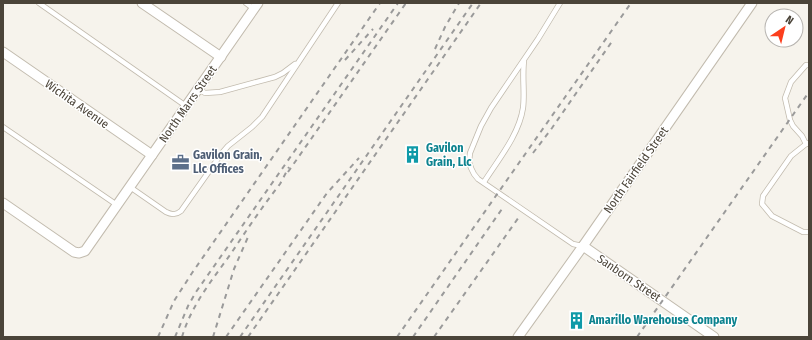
<svg xmlns="http://www.w3.org/2000/svg" width="812" height="340" viewBox="0 0 812 340" font-family="'Fira Sans Condensed',sans-serif">
	<style>
		.lines { fill: none; stroke-linecap: round; stroke-linejoin: round }
		.lane-casing { stroke: #c2bbae; stroke-width: 6 }
		.street-casing { stroke: #c2bbae; stroke-width: 11 }
		.lane { stroke: #fff; stroke-width: 4.5 }
		.street { stroke: #fff; stroke-width: 9 }
		.rail { stroke: #9a9a9a; stroke-width: 2; stroke-dasharray: 5 5; stroke-linecap: butt }
		.labels { text-anchor: middle; dominant-baseline: central; stroke-width: 3; stroke-linejoin: round; paint-order: stroke }
		.street-label { font-size: 12px; fill: #4b4439; stroke: #fff }
		.culture-label { font-size: 12px; font-weight: bold; fill: #0d838f; stroke: #fff; text-anchor: start }
		.service-label { font-size: 12px; font-weight: bold; fill: #4e5e75; stroke: #fff; text-anchor: start }
	</style>
	<rect width="100%" height="100%" fill="#f6f3ec"/>
	<g class="lines">
		<defs>
			<g id="lane">
				<polyline points="39,3 186,106"/>
				<polyline points="246,3 254,9"/>
				<polyline points="560,3 538,39 491,108 481,126 470,153 469,162 471,168 474,174 478,179 573,244 582,246"/>
				<polyline points="198,89 205,93 220,92 275,77 283,73 295,64"/>
				<polyline points="3,127 117,205"/>
				<polyline points="809,143 806,144 791,156 763,196 762,204 772,216 803,232 809,232"/>
				<polyline points="806,144 802,136 793,126 790,120 785,98 791,82 806,65 809,65"/>
				<path d="M484,182c14,-22 35,-47 39,-74 2,-15 -1,-31 1,-47"/>
				<path d="M130,187l36,25c6,3 10,3 15,-1l41,-58 6,-7 24,-19 10,-10 76,-114"/>
			</g>
			<g id="street">
				<polyline points="142,3 221,57"/>
				<polyline points="3,52 152,155"/>
				<polyline points="3,203 74,252 79,253 85,251 258,3"/>
				<polyline points="583,246 714,337"/>
				<polyline points="518,337 583,246 752,3"/>
			</g>
		</defs>
		<use href="#lane" class="lane-casing"/>
		<use href="#street" class="street-casing"/>
		<use href="#lane" class="lane"/>
		<use href="#street" class="street"/>
		<g class="rail">
			<polyline points="435,49 445,27 459,3"/>
			<polyline points="345,60 373,29"/>
			<polyline points="533,153 552,128 613,40"/>
			<polyline points="288,172 406,3"/>
			<polyline points="158,337 174,301 192,273 380,3"/>
			<polyline points="175,337 188,306 196,292 398,3"/>
			<path d="M182,337c9,-31 30,-57 48,-82 16,-24 32,-48 50,-71l9,-17"/>
			<polyline points="213,337 234,269 248,237"/>
			<polyline points="226,337 327,193 359,158"/>
			<polyline points="240,337 473,3"/>
			<polyline points="248,337 481,3"/>
			<polyline points="397,337 631,3"/>
			<polyline points="413,337 504,206"/>
			<polyline points="434,337 519,217"/>
			<polyline points="637,337 809,92"/>
		</g>
	</g>
	<defs>
		<symbol id="building-bare" viewBox="-9 -9 18 18"><path d="M-4-6H4V6H1V3H-1V6H-4ZM-2.5-4.3h1.7v1.8h-1.7ZM.8-4.3h1.7v1.8H.8ZM-2.5-1h1.7V.8h-1.7ZM.8-1h1.7V.8H.8Z" fill="#0f9aa8" stroke="#fff" stroke-width="2.5" paint-order="stroke"/></symbol>
		<symbol id="office-bare" viewBox="-9 -9 18 18"><path d="M-6-3h4V-5.5h4V-3h4V5H-6ZM-1-4.5V-3h2v-1.5ZM-6 0V1H6V0Z" fill="#5c6f8a" stroke="#fff" stroke-width="2.5" paint-order="stroke"/></symbol>
	</defs>
	<g fill-rule="evenodd">
		<use href="#building-bare" x="400" y="142" width="25" height="25"/>
		<use href="#office-bare" x="168" y="150" width="25" height="25"/>
		<use href="#building-bare" x="564" y="308" width="25" height="25"/>
	</g>
	<g class="labels">
		<g class="street-label">
			<text transform="translate(77 104) rotate(35)">Wichita Avenue</text>
			<text transform="translate(188 104) rotate(-55)">North Marrs Street</text>
			<text transform="translate(636 170) rotate(-55)">North Fairfield Street</text>
			<text transform="translate(629 278) rotate(34)">Sanborn Street</text>
		</g>
		<g class="culture-label">
			<text x="426" y="148">Gavilon<tspan x="426" dy="14">Grain, Llc</tspan></text>
			<text x="589" y="320">Amarillo Warehouse Company</text>
		</g>
		<g class="service-label">
			<text x="193" y="155">Gavilon Grain,<tspan x="193" dy="14">Llc Offices</tspan></text>
		</g>
	</g>
	<rect width="812" height="340" fill="none" stroke="#4b4439" stroke-width="8"/>
	<g transform="translate(784 28) rotate(35)"><circle r="19" fill="#ffffff" stroke="#b7b4b0"/>
	<path d="M0-3L7 15L0 10L-7 15Z" fill="#fc3f1d"/>
	<text y="-6" font-size="11" font-weight="bold" text-anchor="middle" fill="#4b4439">N</text>
	</g>
</svg>
